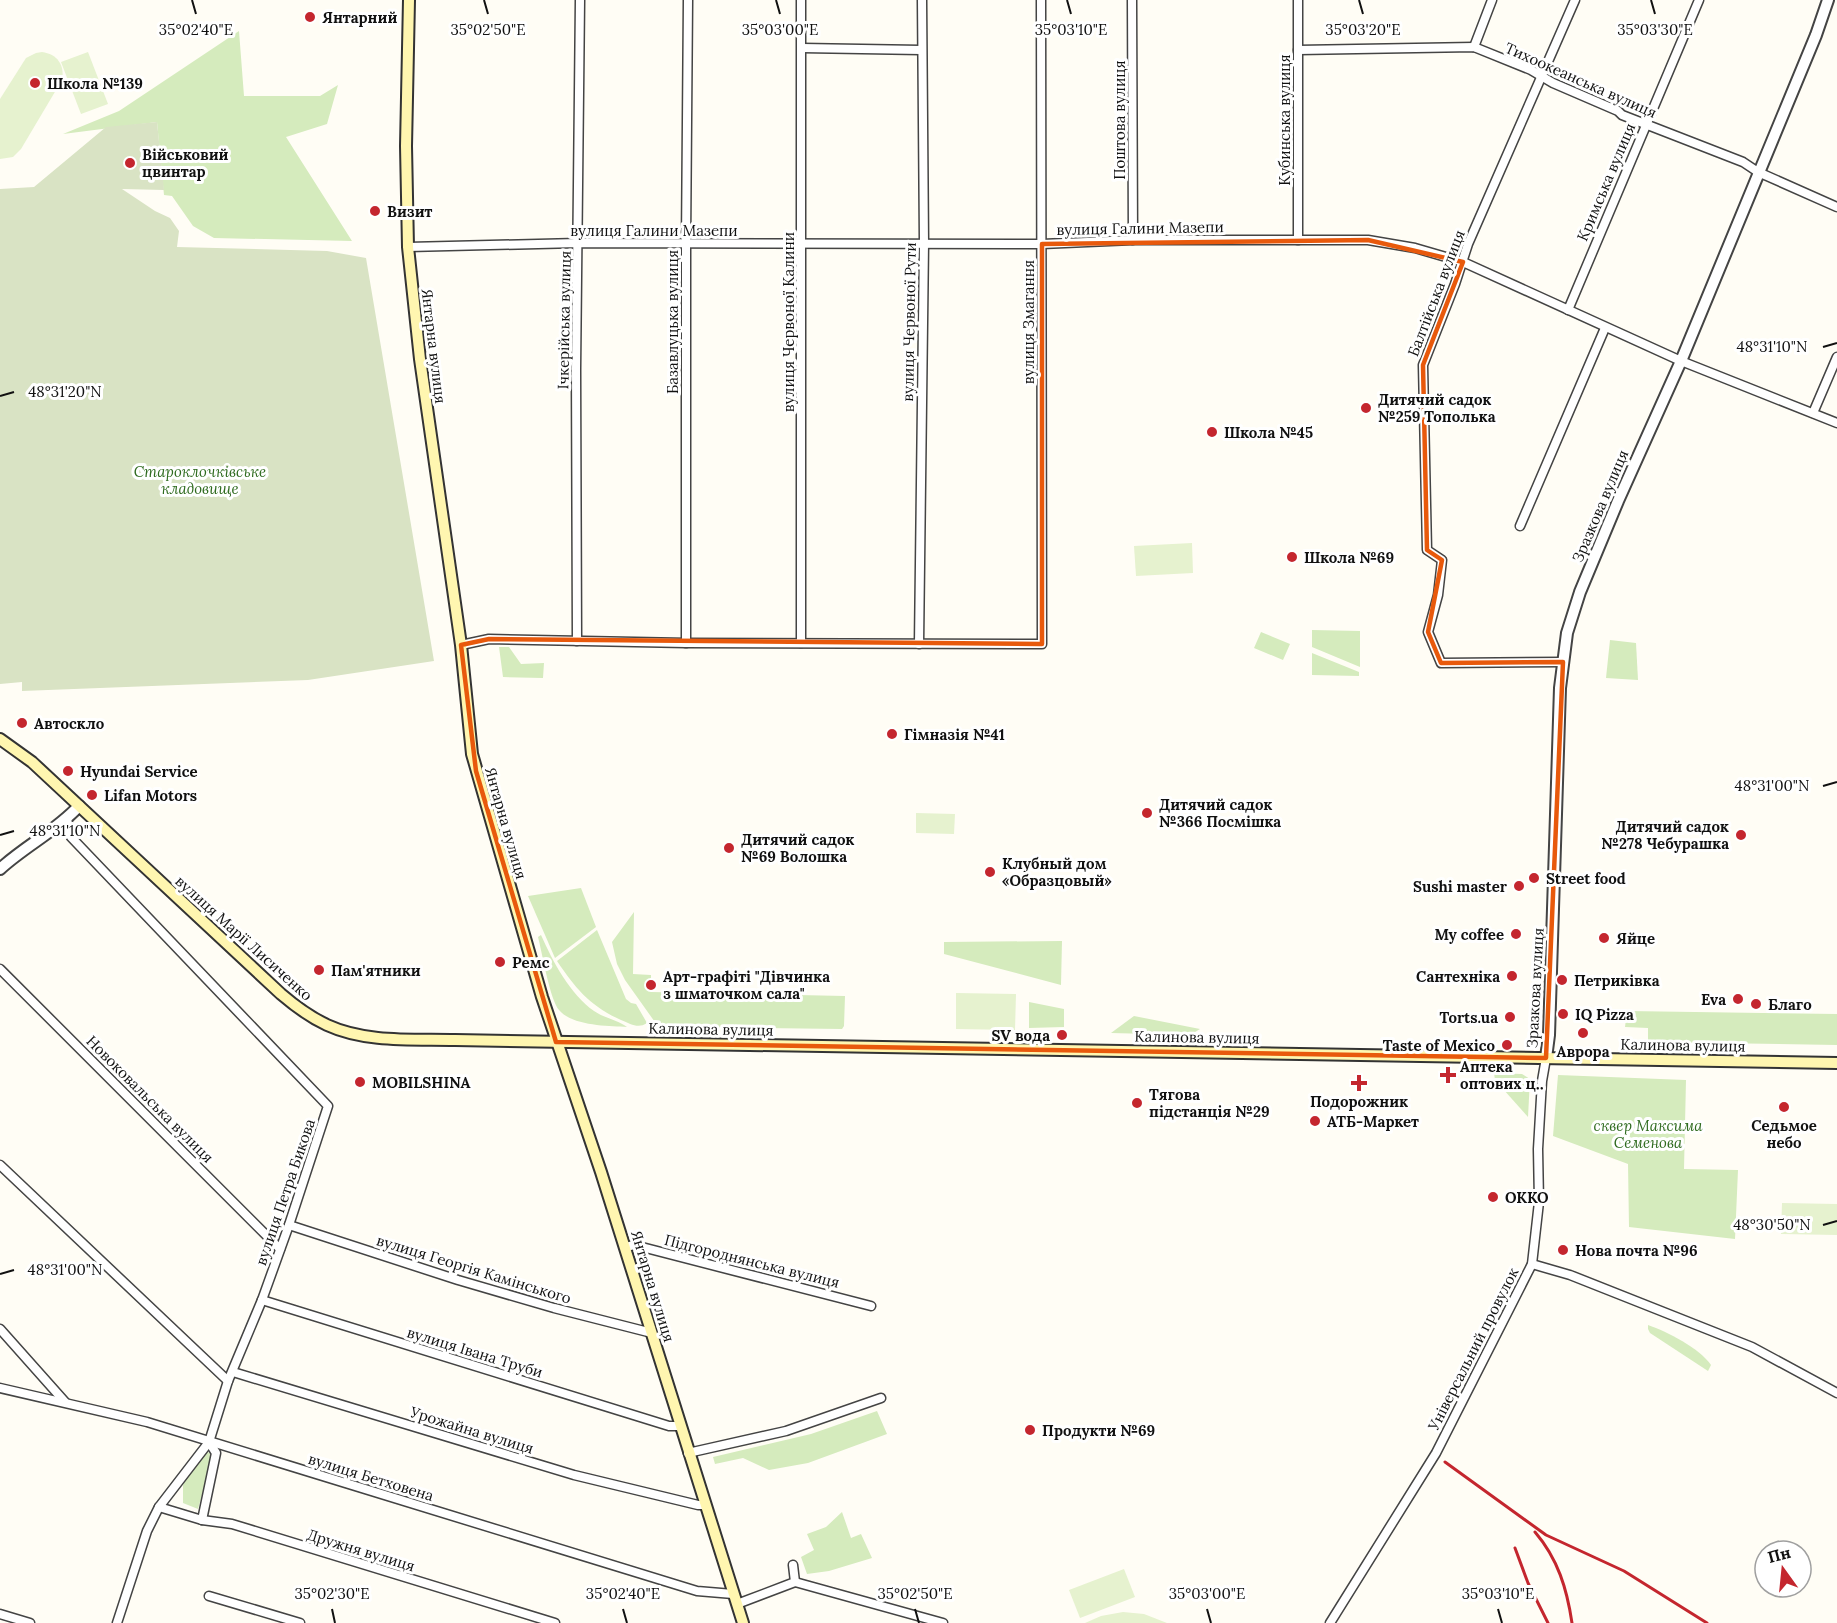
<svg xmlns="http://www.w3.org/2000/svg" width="1837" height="1623" viewBox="0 0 1837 1623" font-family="Lora,serif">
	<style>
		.green { fill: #d5ebbd }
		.cemetery { fill: #d9e3c4 }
		.pitch { fill: #e6f2cf }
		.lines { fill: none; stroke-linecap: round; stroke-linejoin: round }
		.minor-casing { stroke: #444; stroke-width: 11 }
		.tertiary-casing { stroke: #444; stroke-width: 14 }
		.secondary-casing { stroke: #333; stroke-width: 14 }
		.minor { stroke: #fff; stroke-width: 8 }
		.tertiary { stroke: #fff; stroke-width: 10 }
		.secondary { stroke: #fff6b0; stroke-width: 10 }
		.rail { stroke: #c4262e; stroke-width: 3 }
		.marked { fill: none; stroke: #e8590c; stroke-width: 4.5; stroke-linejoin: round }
		.ticks { fill: none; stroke: #111; stroke-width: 2 }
		.poi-dot { fill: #c4262e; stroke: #fff; stroke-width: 2 }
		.labels { text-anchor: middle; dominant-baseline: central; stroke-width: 6; stroke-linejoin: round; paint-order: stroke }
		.poi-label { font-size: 15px; font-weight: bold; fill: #111; stroke: #fff; text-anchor: start }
		.street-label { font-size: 15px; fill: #111; stroke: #fff }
		.park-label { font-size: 15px; font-style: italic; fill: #2f6b1f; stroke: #fff }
		.ticks-label { font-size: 15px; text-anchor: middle; fill: #111; stroke: #fff; stroke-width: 6; stroke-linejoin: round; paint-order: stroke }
	</style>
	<rect width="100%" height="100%" fill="#fffdf5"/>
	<g class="green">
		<polygon points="239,31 244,96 320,96 338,85 327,124 286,137 352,241 214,238 193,226 172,196 164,195 157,122 63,134 119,111"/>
		<polygon points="1312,630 1360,631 1360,667 1312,647"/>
		<polygon points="1261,632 1290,644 1283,660 1254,648"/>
		<polygon points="1610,640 1636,643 1638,680 1606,678"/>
		<polygon points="499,647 509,647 521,664 544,663 543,678 503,677"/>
		<polygon points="1312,653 1359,672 1359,676 1312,675"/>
		<polygon points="581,888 596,927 555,958 528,896"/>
		<polygon points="634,912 633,974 651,975 651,992 845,996 844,1026 842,1029 662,1027 657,1025 625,980 617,964 612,942"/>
		<path d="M597,930l29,69 5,4 5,1 11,19c-9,6 -16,1 -26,-3 -31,-14 -45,-31 -64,-59z"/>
		<path d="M541,935c12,27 29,59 53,76 10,7 24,9 33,16 -18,-1 -55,-1 -68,-17 -9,-10 -17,-58 -21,-73z"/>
		<polygon points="1062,941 1061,985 944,954 944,942"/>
		<polygon points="1029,1002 1064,1009 1064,1027 1029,1028"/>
		<polygon points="1627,1011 1837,1014 1837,1045 1648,1042 1648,1028 1625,1027"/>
		<polygon points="1134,1016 1200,1029 1190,1035 1111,1033"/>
		<polygon points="1494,1073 1522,1074 1530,1079 1528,1117 1495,1080"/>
		<polygon points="1558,1075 1686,1080 1684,1169 1738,1170 1735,1239 1629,1227 1628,1164 1553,1136"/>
		<path d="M1648,1325c20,7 51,23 63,40l-3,6 -58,-38 -2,-4z"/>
		<polygon points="877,1411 887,1434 808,1463 769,1470 743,1458 715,1464 713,1457 811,1434"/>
		<polygon points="206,1452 212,1453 213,1456 198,1509 183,1503 183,1485 185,1481"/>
		<polygon points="842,1512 851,1538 861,1534 872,1558 829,1571 807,1574 801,1557 814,1550 807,1534 826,1527"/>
	</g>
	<polygon class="cemetery" points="157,122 164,190 122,189 155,211 170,218 179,231 177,247 327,251 366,258 434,661 308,680 22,691 22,682 0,684 0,189 34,187 106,127"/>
	<g class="pitch">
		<path d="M42,52c15,2 23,13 20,28l-41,69 -8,8 -13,2v-60l26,-41 10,-5z"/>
		<polygon points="88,52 108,104 81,114 61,62"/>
		<polygon points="1192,543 1193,573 1136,576 1134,546"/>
		<polygon points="916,813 955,814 954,834 916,833"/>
		<polygon points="956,993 1016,994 1015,1030 956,1029"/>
		<polygon points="1782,1203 1837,1204 1837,1235 1781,1234"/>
		<polygon points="1124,1569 1135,1597 1080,1618 1069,1590"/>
		<polygon points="1123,1612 1144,1614 1167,1623 1085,1623 1101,1616"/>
	</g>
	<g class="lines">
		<defs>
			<g id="minor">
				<polyline points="801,0 801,643"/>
				<polyline points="1132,0 1133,240"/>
				<polyline points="1474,47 1492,0"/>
				<polyline points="802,48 921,50"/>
				<polyline points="1298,50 1474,47 1531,70 1553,83 1618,111 1622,115 1743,162 1758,172 1837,207"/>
				<polyline points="1298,240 1298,0"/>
				<polyline points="408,247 578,243 1042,244 1133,240 1368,240 1415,248 1463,262 1681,361 1837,423"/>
				<polyline points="1568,310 1699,0"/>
				<polyline points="1813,413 1837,357"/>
				<polyline points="1520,526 1605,328"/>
				<polyline points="577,641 576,370 580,0"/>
				<polyline points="686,643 686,243 688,0"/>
				<polyline points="919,644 924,243 922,0"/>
				<polyline points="461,645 489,639 686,643 1042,644 1041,0"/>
				<polyline points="1563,662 1441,663 1428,632 1438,595 1442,560 1427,550 1423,365 1455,284 1468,244 1575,0"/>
				<polyline points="67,819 71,837 328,1106 289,1225 262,1300 228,1381 209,1442 216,1453 202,1520"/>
				<polyline points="0,969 280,1249"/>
				<polyline points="0,1165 228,1381"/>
				<polyline points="289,1225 458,1280 554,1308 652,1333"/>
				<polyline points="626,1247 634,1245 871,1306"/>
				<polyline points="1532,1264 1570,1275 1752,1347 1837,1393"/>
				<polyline points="262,1300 669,1426 680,1426"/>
				<polyline points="0,1329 65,1402"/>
				<polyline points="233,1372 574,1475 698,1505 705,1505"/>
				<polyline points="0,1388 147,1422 697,1591 733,1594"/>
				<polyline points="688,1453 786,1431 881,1398"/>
				<polyline points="159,1507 202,1520 232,1524 555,1623"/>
				<polyline points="795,1582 943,1623"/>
				<polyline points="209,1596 300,1623"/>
				<polyline points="737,1604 795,1582 793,1565"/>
				<polyline points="0,1614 30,1623"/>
				<polyline points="117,1623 147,1531 159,1507 209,1442"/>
				<polyline points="1330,1623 1436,1453 1532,1264 1539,1202 1538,1149 1542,1081 1546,1058"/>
			</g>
			<g id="tertiary">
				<path d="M0,869c25,-23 56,-38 79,-63"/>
				<polyline points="1546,1058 1549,1035 1560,688 1567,633 1580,592 1618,501 1681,361 1816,35 1828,0"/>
			</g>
			<g id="secondary">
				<polyline points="409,0 406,146 408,247 420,359 461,645 472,754 542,997 601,1172 743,1623"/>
				<path d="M0,739l32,23 249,232c14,12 29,23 46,31 39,18 86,14 128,15l1382,23"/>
			</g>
		</defs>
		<use href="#minor" class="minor-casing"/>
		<use href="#tertiary" class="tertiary-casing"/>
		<use href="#secondary" class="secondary-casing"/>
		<use href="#minor" class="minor"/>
		<use href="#tertiary" class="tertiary"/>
		<use href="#secondary" class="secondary"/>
		<g class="rail">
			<polyline points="1445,1462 1546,1535 1624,1571 1707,1623"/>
			<path d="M1535,1532c23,27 32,57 37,91"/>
			<polyline points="1515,1548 1528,1583 1548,1623"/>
		</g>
	</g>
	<path class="marked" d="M1368,240l95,22 -40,103 4,185 15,10 -14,72 13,31 122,-1 -17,396 -990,-16 -80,-271 -15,-126 28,-6 553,5v-400z"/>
	<path class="ticks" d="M192,0l4,14M484,0l4,14M776,0l4,14M1067,0l4,14M1359,0l4,14M1651,0l4,14M1823,347l14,-4M0,396l14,-4M1823,786l14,-4M0,835l14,-4M1823,1225l14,-4M0,1274l14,-4M332,1609l3,14M623,1609l4,14M915,1609l4,14M1207,1609l4,14M1498,1609l4,14"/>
	<g class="poi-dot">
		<circle cx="310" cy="17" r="6"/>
		<circle cx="35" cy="83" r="6"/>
		<circle cx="130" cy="163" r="6"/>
		<circle cx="375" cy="211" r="6"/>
		<circle cx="1366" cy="408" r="6"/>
		<circle cx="1212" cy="432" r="6"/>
		<circle cx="1292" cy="557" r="6"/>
		<circle cx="22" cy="723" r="6"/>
		<circle cx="892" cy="734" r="6"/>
		<circle cx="68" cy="771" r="6"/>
		<circle cx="92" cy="795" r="6"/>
		<circle cx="1147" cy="813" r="6"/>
		<circle cx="1741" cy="835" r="6"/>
		<circle cx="729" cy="848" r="6"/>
		<circle cx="990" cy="872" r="6"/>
		<circle cx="1534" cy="878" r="6"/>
		<circle cx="1519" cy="886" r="6"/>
		<circle cx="1516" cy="934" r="6"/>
		<circle cx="1604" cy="938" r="6"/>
		<circle cx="500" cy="962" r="6"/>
		<circle cx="319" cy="970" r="6"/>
		<circle cx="1512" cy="976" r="6"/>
		<circle cx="1562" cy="980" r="6"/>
		<circle cx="651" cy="985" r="6"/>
		<circle cx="1738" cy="999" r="6"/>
		<circle cx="1756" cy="1004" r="6"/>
		<circle cx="1563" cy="1014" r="6"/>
		<circle cx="1510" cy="1017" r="6"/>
		<circle cx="1583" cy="1033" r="6"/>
		<circle cx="1062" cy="1035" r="6"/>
		<circle cx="1507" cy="1045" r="6"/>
		<path d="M1445 1066h6v6h6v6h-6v6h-6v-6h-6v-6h6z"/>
		<circle cx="360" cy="1082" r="6"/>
		<path d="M1356 1074h6v6h6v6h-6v6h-6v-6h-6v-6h6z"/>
		<circle cx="1137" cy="1103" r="6"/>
		<circle cx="1784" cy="1107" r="6"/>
		<circle cx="1315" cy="1121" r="6"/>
		<circle cx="1493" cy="1197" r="6"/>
		<circle cx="1563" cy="1250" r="6"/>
		<circle cx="1030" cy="1430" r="6"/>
	</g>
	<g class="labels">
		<g class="poi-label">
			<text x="322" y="17">Янтарний</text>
			<text x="47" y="83">Школа №139</text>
			<text x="142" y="154">Військовий<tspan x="142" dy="17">цвинтар</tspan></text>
			<text x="387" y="211">Визит</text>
			<text x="1378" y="399">Дитячий садок<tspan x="1378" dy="17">№259 Тополька</tspan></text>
			<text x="1224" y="432">Школа №45</text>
			<text x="1304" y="557">Школа №69</text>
			<text x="34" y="723">Автоскло</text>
			<text x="904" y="734">Гімназія №41</text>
			<text x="80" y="771">Hyundai Service</text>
			<text x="104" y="795">Lifan Motors</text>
			<text x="1159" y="804">Дитячий садок<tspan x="1159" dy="17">№366 Посмішка</tspan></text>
			<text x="1729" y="826" text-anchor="end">Дитячий садок<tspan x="1729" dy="17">№278 Чебурашка</tspan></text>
			<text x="741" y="839">Дитячий садок<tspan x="741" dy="17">№69 Волошка</tspan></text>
			<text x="1002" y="863">Клубный дом<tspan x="1002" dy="17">«Образцовый»</tspan></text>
			<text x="1546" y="878">Street food</text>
			<text x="1507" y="886" text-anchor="end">Sushi master</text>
			<text x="1504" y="934" text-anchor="end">My coffee</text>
			<text x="1616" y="938">Яйце</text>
			<text x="512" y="962">Ремс</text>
			<text x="331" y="970">Пам'ятники</text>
			<text x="663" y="976">Арт-графіті "Дівчинка<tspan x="663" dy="17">з шматочком сала"</tspan></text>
			<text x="1500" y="976" text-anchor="end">Сантехніка</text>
			<text x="1574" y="980">Петриківка</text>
			<text x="1726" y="999" text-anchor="end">Eva</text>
			<text x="1768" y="1004">Благо</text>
			<text x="1575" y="1014">IQ Pizza</text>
			<text x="1498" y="1017" text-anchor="end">Torts.ua</text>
			<text x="1050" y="1035" text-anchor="end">SV вода</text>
			<text x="1495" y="1045" text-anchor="end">Taste of Mexico</text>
			<text x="1583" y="1051" text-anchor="middle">Аврора</text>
			<text x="1460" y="1066">Аптека<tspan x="1460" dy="17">оптових ц‥</tspan></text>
			<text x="372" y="1082">MOBILSHINA</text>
			<text x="1149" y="1094">Тягова<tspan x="1149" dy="17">пiдстанцiя №29</tspan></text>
			<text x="1359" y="1101" text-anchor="middle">Подорожник</text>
			<text x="1327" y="1121">АТБ-Маркет</text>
			<text x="1784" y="1125" text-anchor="middle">Седьмое<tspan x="1784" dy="17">небо</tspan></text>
			<text x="1505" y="1197">OKKO</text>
			<text x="1575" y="1250">Нова почта №96</text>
			<text x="1042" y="1430">Продукти №69</text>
		</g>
		<g class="street-label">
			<text transform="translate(1581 80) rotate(24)">Тихоокеанська вулиця</text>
			<text transform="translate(1119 120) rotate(-90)">Поштова вулиця</text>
			<text transform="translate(1284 120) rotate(-90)">Кубинська вулиця</text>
			<text transform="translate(1606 182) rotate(-67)">Кримська вулиця</text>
			<text transform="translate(1140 228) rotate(-1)">вулиця Галини Мазепи</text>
			<text x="654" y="230">вулиця Галини Мазепи</text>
			<text transform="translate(1436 293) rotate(-69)">Балтійська вулиця</text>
			<text transform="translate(564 320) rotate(-89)">Ічкерійська вулиця</text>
			<text transform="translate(672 322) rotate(-90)">Базавлуцька вулиця</text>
			<text transform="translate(788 322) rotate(-90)">вулиця Червоної Калини</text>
			<text transform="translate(909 322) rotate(-89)">вулиця Червоної Рути</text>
			<text transform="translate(1028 322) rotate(-90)">вулиця Змагання</text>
			<text transform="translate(434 346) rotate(83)">Янтарна вулиця</text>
			<text transform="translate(1600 506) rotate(-67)">Зразкова вулиця</text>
			<text transform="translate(506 823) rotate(74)">Янтарна вулиця</text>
			<text transform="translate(244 938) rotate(42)">вулиця Марії Лисиченко</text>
			<text transform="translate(1535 988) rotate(-87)">Зразкова вулиця</text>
			<text transform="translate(711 1029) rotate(1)">Калинова вулиця</text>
			<text transform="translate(1197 1037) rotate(1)">Калинова вулиця</text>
			<text transform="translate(1683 1045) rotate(1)">Калинова вулиця</text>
			<text transform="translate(150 1099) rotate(45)">Новоковальська вулиця</text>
			<text transform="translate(285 1192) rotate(-71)">вулиця Петра Бикова</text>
			<text transform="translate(752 1261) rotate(14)">Підгороднянська вулиця</text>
			<text transform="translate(474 1269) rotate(17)">вулиця Георгія Камінського</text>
			<text transform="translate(653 1286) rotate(73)">Янтарна вулиця</text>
			<text transform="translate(1473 1349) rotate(-63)">Універсальний провулок</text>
			<text transform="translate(475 1352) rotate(17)">вулиця Івана Труби</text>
			<text transform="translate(472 1430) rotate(17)">Урожайна вулиця</text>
			<text transform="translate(371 1477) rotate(17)">вулиця Бетховена</text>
			<text transform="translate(361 1550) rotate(17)">Дружня вулиця</text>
		</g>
		<g class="park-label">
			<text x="200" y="471">Староклочківське<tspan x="200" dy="17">кладовище</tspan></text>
			<text x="1648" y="1125">сквер Максима<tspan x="1648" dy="17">Семенова</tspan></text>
		</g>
	</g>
	<g class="ticks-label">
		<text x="196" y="35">35°02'40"E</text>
		<text x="488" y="35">35°02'50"E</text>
		<text x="780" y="35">35°03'00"E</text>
		<text x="1071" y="35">35°03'10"E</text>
		<text x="1363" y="35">35°03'20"E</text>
		<text x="1655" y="35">35°03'30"E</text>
		<text x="1772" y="352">48°31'10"N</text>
		<text x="65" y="397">48°31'20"N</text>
		<text x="1772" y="791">48°31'00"N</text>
		<text x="65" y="836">48°31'10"N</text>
		<text x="1772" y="1230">48°30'50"N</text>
		<text x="65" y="1275">48°31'00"N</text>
		<text x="332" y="1599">35°02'30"E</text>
		<text x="623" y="1599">35°02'40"E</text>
		<text x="915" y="1599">35°02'50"E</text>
		<text x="1207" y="1599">35°03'00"E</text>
		<text x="1498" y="1599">35°03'10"E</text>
	</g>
	<g transform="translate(1783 1569) rotate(345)"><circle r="28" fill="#ffffff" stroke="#a0a0a0" stroke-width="1.5"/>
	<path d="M0-4.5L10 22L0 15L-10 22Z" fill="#c4262e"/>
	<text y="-9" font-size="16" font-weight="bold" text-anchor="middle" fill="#111111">Пн</text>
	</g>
</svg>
